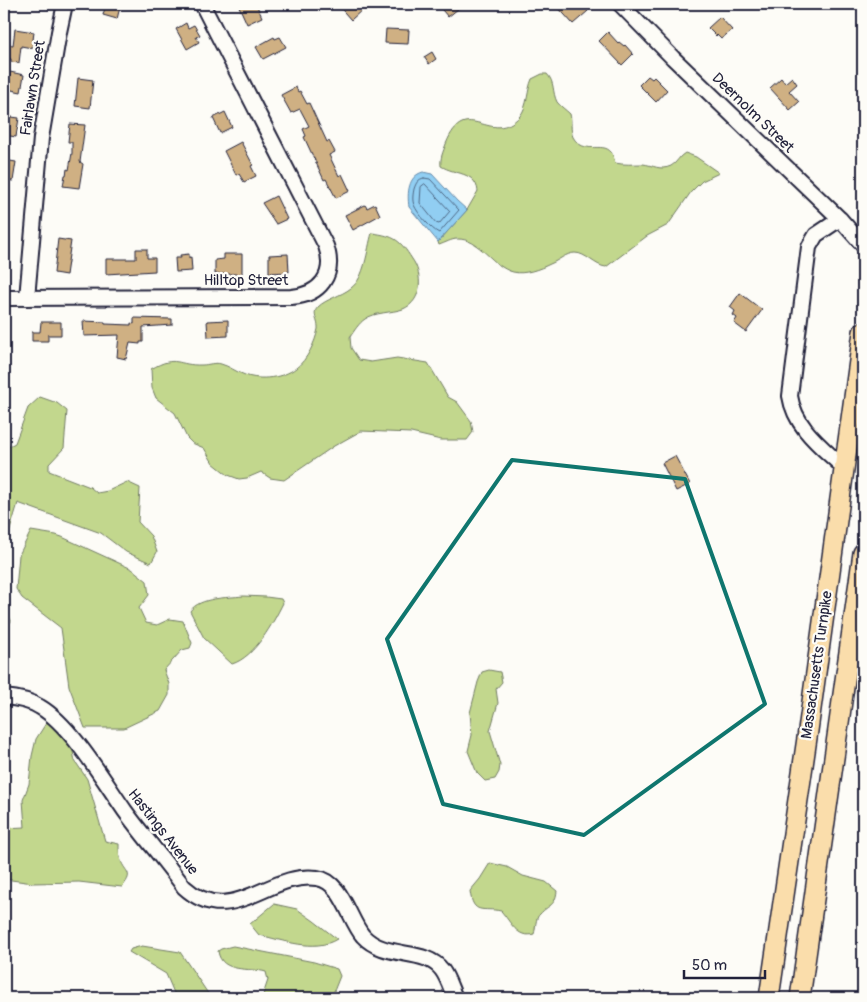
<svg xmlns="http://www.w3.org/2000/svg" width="867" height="1002" viewBox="0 0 867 1002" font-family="Pangolin,sans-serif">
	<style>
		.green { fill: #c2d78d; stroke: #727c64 }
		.water { fill: #91cef2; stroke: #6589a9 }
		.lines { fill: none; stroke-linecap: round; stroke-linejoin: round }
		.shore { stroke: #4e6784; stroke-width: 1 }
		.building { fill: #cfb083; stroke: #22223b }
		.minor-casing { stroke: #22223b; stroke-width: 18 }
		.highway-casing { stroke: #22223b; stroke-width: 22 }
		.minor { stroke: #fdfcf7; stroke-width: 14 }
		.highway { stroke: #faddab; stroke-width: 19 }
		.marked { fill: none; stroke: #0f766e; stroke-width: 4; stroke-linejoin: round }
		.labels { text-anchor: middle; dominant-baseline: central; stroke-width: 4.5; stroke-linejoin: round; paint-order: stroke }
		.street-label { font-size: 15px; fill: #22223b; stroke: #fdfcf7 }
	</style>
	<rect width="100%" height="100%" fill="#fdfcf7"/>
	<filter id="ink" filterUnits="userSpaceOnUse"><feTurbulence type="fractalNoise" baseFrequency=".02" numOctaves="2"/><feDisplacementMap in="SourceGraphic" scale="10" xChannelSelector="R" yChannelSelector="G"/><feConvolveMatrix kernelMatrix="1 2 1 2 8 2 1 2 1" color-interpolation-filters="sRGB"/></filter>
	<g filter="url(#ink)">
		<g class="green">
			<path d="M542,74h5c8,8 5,18 10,28 3,4 9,8 13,12 2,7 0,16 3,23 11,19 29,4 38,15 2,2 3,8 4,11 9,2 18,1 28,1 10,1 17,7 28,2 6,-3 8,-10 14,-13l11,4 23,16 -17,8 -11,11 -23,33 -21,11 -41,31c-11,-1 -20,-14 -31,-14 -9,0 -17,8 -25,11 -10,5 -26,11 -37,8 -21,-5 -33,-34 -56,-33 -5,0 -12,4 -18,6l-1,-3 29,-32 11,-19c-3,-20 -23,-16 -37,-25 -1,-8 2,-14 5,-22 20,-50 45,4 74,-28 8,-10 7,-26 12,-37z"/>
			<path d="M372,233c23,3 28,7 40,26 11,15 11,42 -9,50 -12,4 -28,3 -38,10 -6,4 -11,12 -15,18l1,11 8,12 12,2 26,-4 31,5 20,34 9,5 14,19 2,11 -6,8h-26l-30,-7 -50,-2 -27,15 -50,34 -14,-2 -9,-6 -14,6 -8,1 -11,-4 -15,-12 -9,-15 -12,-5 -5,-5 -12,-25 -19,-15 -4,-10 -1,-19c26,-15 26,-3 51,-4 6,0 13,-3 19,-1 8,2 15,8 24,11 15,6 38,3 51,-7 11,-8 19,-25 22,-39 1,-8 -7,-15 0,-22 8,-8 23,-11 33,-19 14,-10 16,-38 21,-55z"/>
			<polygon points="40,397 57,403 67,411 64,448 49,464 49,471 90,487 97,493 108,491 127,482 140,488 138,522 151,536 157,552 151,563 126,552 101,533 18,503 4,550 4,449 15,443 28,408"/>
			<polygon points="31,531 56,535 62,537 132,569 147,581 149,595 139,608 146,623 157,625 170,619 183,621 192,643 190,648 182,650 164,670 169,684 169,695 160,711 124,728 85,728 69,686 61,628 22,598 16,589 19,555"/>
			<path d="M243,596l23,1 15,2 2,4c-10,20 -28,54 -51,61l-28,-26 -14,-27c10,-14 37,-13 53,-15z"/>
			<polygon points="4,604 11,621 4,632"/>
			<polygon points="489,670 500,672 502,682 496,689 498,703 490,731 500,765 499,772 495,779 485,781 477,773 468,751 472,735 470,713 478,682 482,672"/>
			<path d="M50,717l20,21 5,23 12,18 18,62 14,3c0,5 0,10 1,13 3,16 16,14 2,30l-43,-5 -46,1 -29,-4v-51l21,-1 -2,-27 6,-16 3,-28 4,-17z"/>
			<path d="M490,863l17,4 16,9 23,6 11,9c-2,16 -8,13 -17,23 -5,4 -4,14 -6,20 -17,5 -23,-12 -33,-23 -18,-4 -28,5 -31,-20l10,-12z"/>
			<path d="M274,904l23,5 17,12 23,18c-22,14 -55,1 -78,-4l-9,-11z"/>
			<polygon points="142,946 180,952 211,998 178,998 174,993 166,974 129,952 131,949"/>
			<path d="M233,946l81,16 23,7 3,7 -6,15 4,7h-76l6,-18 -2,-8c-16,-5 -45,2 -48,-21l3,-2z"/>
		</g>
		<path class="water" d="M423,172l9,2 25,27 10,9 -29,32 -29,-35c-2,-14 -1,-31 14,-35z"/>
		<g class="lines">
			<g class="shore">
				<path d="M424,178l6,1 29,31 -20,23c-8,-4 -21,-19 -25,-28 -2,-5 -1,-11 0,-16 2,-6 4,-10 10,-11z"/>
				<polygon points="425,184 450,211 439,224 436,223 420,203 421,187"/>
			</g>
		</g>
		<g class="building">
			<polygon points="106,4 120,7 117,19 103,15"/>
			<polygon points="238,4 256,4 262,17 247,24"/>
			<polygon points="337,4 359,4 363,9 351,20"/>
			<polygon points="437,4 464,4 448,17"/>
			<polygon points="555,4 581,4 588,11 573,24"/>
			<polygon points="720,17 732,30 721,39 717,35 716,36 708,28"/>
			<polygon points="186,23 188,28 194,25 200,35 196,37 199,42 187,49 176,29"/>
			<polygon points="15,29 34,32 32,48 21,46 19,63 11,62 11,59 6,58 7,44 13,45"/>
			<polygon points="386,29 409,30 408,44 385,43"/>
			<polygon points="608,32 618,43 619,42 624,46 625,45 633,54 622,65 599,41"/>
			<polygon points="274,37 275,39 280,37 286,47 263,59 256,47"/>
			<polygon points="432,52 436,59 429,64 424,57"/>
			<polygon points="10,72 24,75 21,92 7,89"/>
			<polygon points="648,76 652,79 654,77 667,90 656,102 639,85"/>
			<polygon points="792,77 797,84 789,91 799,102 790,110 770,88 781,78 785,83"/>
			<polygon points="78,78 93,80 90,108 75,106"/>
			<polygon points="296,87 298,92 300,91 307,104 309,103 327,142 329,141 335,152 329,155 339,176 342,174 350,191 336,198 326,179 324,180 304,137 306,136 303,129 309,126 300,109 291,113 281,95"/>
			<polygon points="225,112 232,127 220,133 213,118"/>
			<polygon points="4,116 19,118 16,137 4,135"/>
			<polygon points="70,124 85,125 80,162 83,164 79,188 63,186 65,175 66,175 67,169 69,170 72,153 72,142 68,142"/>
			<polygon points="241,142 253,165 251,166 256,176 244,182 239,174 236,175 224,151"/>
			<polygon points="4,160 16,162 13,181 4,180"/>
			<polygon points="276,196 287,219 276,224 262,203"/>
			<polygon points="375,204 380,215 353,230 345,215 365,205 367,208"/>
			<polygon points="58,239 71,241 66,275 54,273"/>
			<polygon points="136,249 147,249 147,258 155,258 155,271 106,274 106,259 136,259"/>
			<polygon points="189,254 189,258 191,257 192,271 176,272 175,258 181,258 180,255"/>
			<polygon points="224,254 242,254 242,274 215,274 215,260 224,259"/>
			<polygon points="288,254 289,272 269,273 269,255"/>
			<polygon points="740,293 762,310 746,332 734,323 737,318 733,315 735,311 730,307"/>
			<polygon points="134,318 172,319 172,325 143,327 143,342 140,342 140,344 130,343 126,359 117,357 119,335 84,336 83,321 105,322 105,324 131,325 131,323 134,324"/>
			<polygon points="228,320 228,336 208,337 207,321"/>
			<polygon points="41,322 61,322 61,335 48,335 48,341 32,341 32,332 40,332"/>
			<polygon points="675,456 690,484 676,491 662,463"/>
		</g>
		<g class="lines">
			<defs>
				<g id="minor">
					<polyline points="620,4 673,58 840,219 863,245"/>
					<path d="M840,219l-24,16 -7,12 -19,149c5,32 32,51 54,72"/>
					<path d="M4,298l287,-1c29,-2 45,-22 35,-51l-124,-242"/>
					<polyline points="27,298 41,138 59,32 65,4"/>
					<path d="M4,697c12,1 25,3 36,10 31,18 64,74 85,104 19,26 40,50 59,76 47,43 85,-16 133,-9 25,3 32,42 46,58 22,24 62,11 79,34 6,8 9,19 13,28"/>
				</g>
				<g id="highway">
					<polyline points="769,998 807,738 863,332"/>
					<polyline points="800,998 863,553"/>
				</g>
			</defs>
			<use href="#minor" class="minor-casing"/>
			<use href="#highway" class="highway-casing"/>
			<use href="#minor" class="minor"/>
			<use href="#highway" class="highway"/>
		</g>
	</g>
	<path class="marked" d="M512,460l173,19 80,225 -181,131 -141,-31 -56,-165z"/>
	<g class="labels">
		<g class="street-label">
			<text transform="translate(33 88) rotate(-81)">Fairlawn Street</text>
			<text transform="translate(753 113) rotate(44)">Deernolm Street</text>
			<text x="246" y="280">Hilltop Street</text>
			<text transform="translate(817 665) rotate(-82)">Massachusetts Turnpike</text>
			<text transform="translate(163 832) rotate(52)">Hastings Avenue</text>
		</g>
	</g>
	<rect width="867" height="1002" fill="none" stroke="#fdfcf7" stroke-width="20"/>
	<rect x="10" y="10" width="847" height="982" fill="none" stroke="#22223b" stroke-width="2" filter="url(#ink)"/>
	<path d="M684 970v8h81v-8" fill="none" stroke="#22223b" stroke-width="2.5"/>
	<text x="692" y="970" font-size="15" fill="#22223b" stroke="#fdfcf7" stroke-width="4" paint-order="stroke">50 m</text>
</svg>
